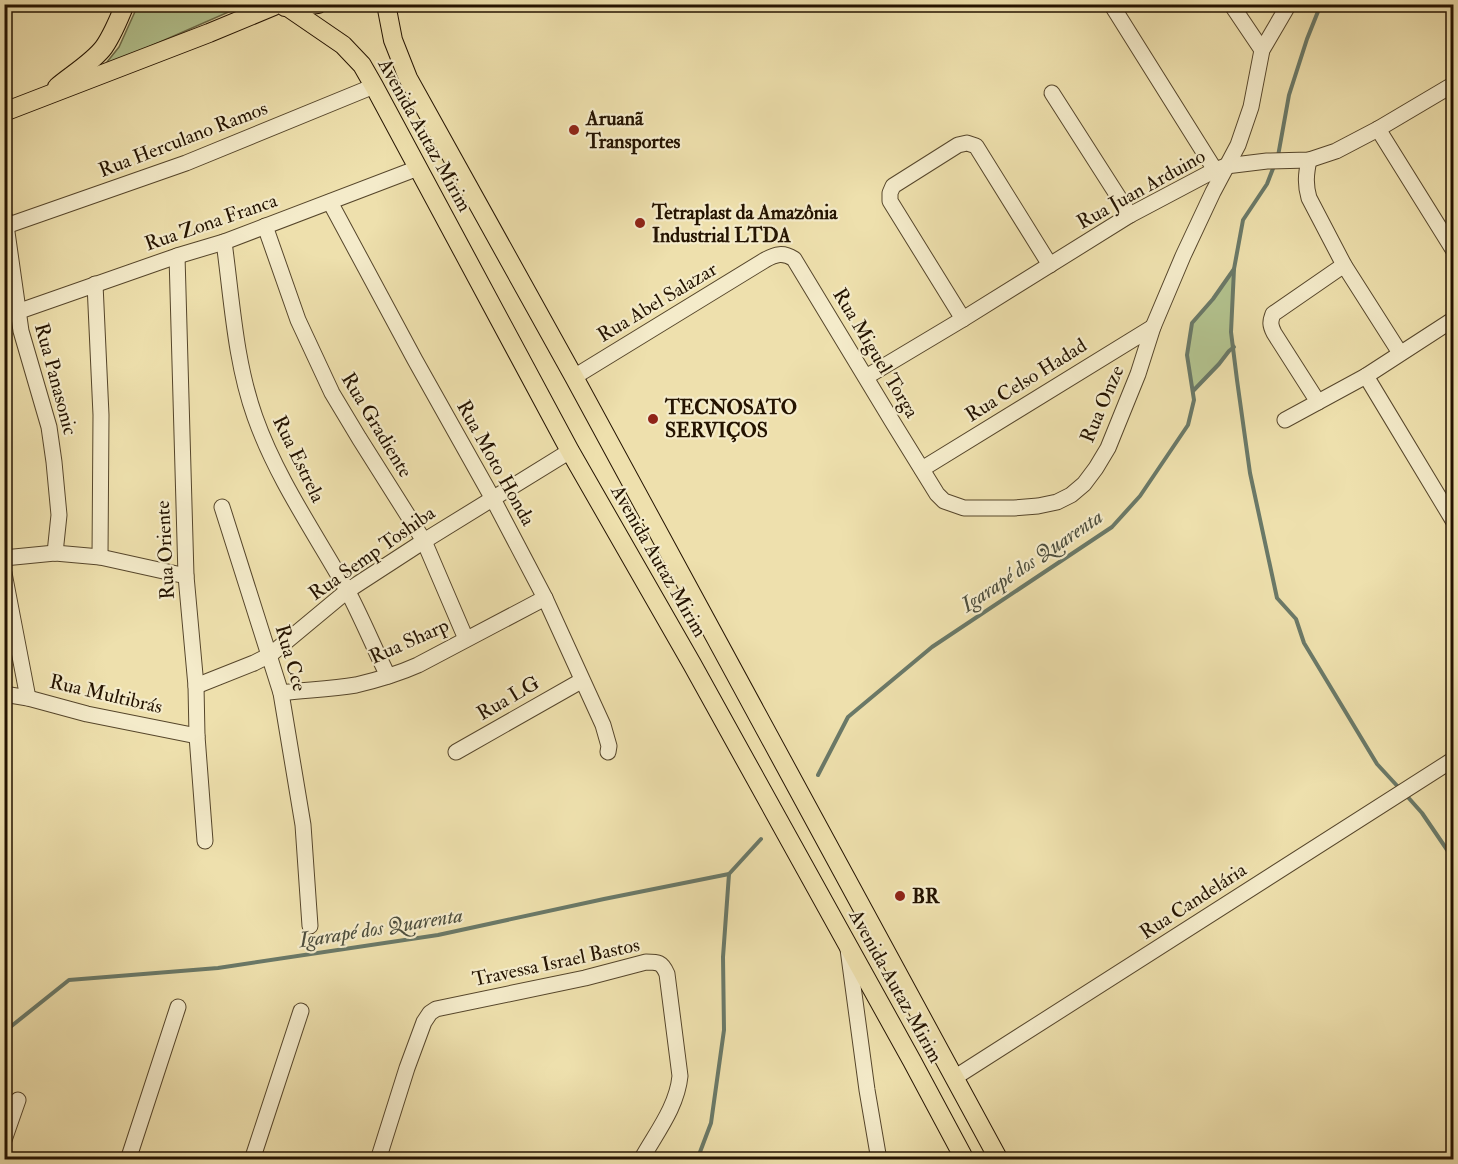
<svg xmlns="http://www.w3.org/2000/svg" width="1458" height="1164" viewBox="0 0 1458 1164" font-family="'IM FELL Double Pica',serif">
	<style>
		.green { fill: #b3c38f; stroke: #6c6b48; stroke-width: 1.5 }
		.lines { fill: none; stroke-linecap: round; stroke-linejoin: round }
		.stream { stroke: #6a7968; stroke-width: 4 }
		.minor-casing { stroke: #56462b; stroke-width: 17 }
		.major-casing { stroke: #241300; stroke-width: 20 }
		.minor { stroke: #f4ebca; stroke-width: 15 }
		.major { stroke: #eee0ad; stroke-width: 18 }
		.poi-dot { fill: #8f2418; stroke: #f4ebca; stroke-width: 2 }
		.labels { text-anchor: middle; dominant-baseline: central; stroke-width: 4.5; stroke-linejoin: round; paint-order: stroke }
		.poi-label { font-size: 20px; font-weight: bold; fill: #241300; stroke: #f4ebca; text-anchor: start }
		.street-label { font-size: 20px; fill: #241300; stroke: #f4ebca }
		.water-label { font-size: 21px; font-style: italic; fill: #4d4e3d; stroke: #f4ebca }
	</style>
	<rect width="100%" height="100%" fill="#eee0ad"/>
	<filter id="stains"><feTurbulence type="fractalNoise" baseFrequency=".00333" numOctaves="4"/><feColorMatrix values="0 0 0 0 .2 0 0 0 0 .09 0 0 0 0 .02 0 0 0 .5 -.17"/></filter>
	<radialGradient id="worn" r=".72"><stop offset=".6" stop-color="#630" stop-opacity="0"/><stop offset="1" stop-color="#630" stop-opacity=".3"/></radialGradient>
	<g class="green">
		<polygon points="237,4 240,7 103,67 119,47 138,5"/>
		<polygon points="1234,269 1231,332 1234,347 1228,351 1219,364 1193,391 1187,355 1192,323 1213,299"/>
	</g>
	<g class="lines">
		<g class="stream">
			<polyline points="1278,156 1289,95 1307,39 1321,4"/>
			<polyline points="1234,269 1231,332 1237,380 1250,473 1277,598 1296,619 1304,643 1377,764 1401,790"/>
			<polyline points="1193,391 1219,364 1229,351 1234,347"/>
			<polyline points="818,775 848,717 932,647 1112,527 1140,496 1188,425 1194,400 1187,355 1192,323 1213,299 1234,269 1243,220 1267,184 1274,166"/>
			<polyline points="1406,795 1422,813 1454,860"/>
			<polyline points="4,1032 69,980 218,968 438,935 604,899 729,874 761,839"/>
			<polyline points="697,1160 711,1123 724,1030 723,957 729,874"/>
		</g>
		<defs>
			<g id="minor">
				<polyline points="1111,4 1215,170"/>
				<polyline points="1231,4 1262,50"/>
				<polyline points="1052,93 1130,215"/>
				<polyline points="1378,129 1454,251"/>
				<path d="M1309,160c-3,14 -4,24 0,38l35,67 56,88"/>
				<polyline points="330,202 415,360 493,499 545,598 603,725 609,746 608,752"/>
				<polyline points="5,218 21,331 49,427 54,462 59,515 55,553"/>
				<polyline points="6,226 186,163 374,86"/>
				<polyline points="265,226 298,320 332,393 359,438 424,541 466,639"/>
				<path d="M224,242c8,58 11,119 31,175 22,62 60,116 92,173 15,28 27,58 41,86"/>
				<polyline points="177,256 186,576 196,686 197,736 205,841"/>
				<polyline points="95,284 101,415 100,557"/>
				<polyline points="17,312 177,256 224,242 418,168"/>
				<polyline points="963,319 890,201 890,193 893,186 958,145 967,143 976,146 1050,265"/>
				<polyline points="1366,376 1454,522"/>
				<path d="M574,377l191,-117c11,-6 18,-8 29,-1l98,162 45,73 7,7 20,7h50l24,-2 19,-4 14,-7 13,-11 12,-16 12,-20 30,-74 15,-47 30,-71 30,-64 25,-47 13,-38 11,-57 27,-46"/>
				<polyline points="866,377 963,319 1130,215 1215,170 1226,166 1267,161 1309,160 1336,151 1378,129 1454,84"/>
				<path d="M1318,402l-44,-69c-4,-8 -4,-11 -1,-19l71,-49"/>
				<polyline points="1285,420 1366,376 1454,319"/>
				<polyline points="922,469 1153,327"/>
				<polyline points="222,507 281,693 303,825 310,926"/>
				<polyline points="4,558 55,553 100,557 186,576"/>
				<polyline points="4,573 28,698"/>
				<polyline points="196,686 254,663 270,655 347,591 424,541 570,451"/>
				<path d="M281,693c25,-3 50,-4 75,-8 21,-5 42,-11 62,-20l127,-67"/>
				<polyline points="4,694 28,698 87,714 197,736"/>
				<polyline points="456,752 581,681"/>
				<polyline points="848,949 867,1090 879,1160"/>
				<polyline points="954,1078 1454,759"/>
				<polyline points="4,1140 18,1100"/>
				<polyline points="128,1160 178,1007"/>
				<polyline points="252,1160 301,1011"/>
				<path d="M378,1160l29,-92 17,-46 6,-9 6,-4 149,-31 61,-16c12,0 16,0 21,12l13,102c-3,31 -24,57 -39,84"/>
			</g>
			<g id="major">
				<polyline points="386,4 393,40 408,78 574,377 999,1160"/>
				<polyline points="285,7 318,4"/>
				<polyline points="289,8 343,45 362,65 374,86 570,451 692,664 912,1061 965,1160"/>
				<path d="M57,87c14,-12 36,-25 47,-40 9,-13 15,-28 21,-43"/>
				<polyline points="4,112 209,33 274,6"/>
			</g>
		</defs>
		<use href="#minor" class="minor-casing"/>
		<use href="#major" class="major-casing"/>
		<use href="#minor" class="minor"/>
		<use href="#major" class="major"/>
	</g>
	<g class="poi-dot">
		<circle cx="574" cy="130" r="6"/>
		<circle cx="640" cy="223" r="6"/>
		<circle cx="653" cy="419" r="6"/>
		<circle cx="900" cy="896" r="6"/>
	</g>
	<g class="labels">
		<g class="poi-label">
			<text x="586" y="118">Aruanã<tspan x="586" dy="23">Transportes</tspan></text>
			<text x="652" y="212">Tetraplast da Amazônia<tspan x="652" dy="23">Industrial LTDA</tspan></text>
			<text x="665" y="407">TECNOSATO<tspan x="665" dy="23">SERVIÇOS</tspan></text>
			<text x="912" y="896">BR</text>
		</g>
		<g class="street-label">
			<text transform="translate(425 135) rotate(61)">Avenida Autaz Mirim</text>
			<text transform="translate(183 139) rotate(-21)">Rua Herculano Ramos</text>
			<text transform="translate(1141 189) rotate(-29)">Rua Juan Arduino</text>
			<text transform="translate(211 222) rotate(-19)">Rua Zona Franca</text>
			<text transform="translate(657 302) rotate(-31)">Rua Abel Salazar</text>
			<text transform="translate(876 353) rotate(59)">Rua Miguel Torga</text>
			<text transform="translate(56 379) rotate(75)">Rua Panasonic</text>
			<text transform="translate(1026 380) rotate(-32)">Rua Celso Hadad</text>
			<text transform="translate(1102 404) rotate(-67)">Rua Onze</text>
			<text transform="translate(377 425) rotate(59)">Rua Gradiente</text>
			<text transform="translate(299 459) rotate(64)">Rua Estrela</text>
			<text transform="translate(496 463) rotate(61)">Rua Moto Honda</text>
			<text transform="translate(165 550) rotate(-93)">Rua Oriente</text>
			<text transform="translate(372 553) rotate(-35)">Rua Semp Toshiba</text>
			<text transform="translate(659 561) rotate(60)">Avenida Autaz Mirim</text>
			<text transform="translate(409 641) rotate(-24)">Rua Sharp</text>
			<text transform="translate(291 658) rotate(74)">Rua Cce</text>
			<text transform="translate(106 694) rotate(13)">Rua Multibrás</text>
			<text transform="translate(508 698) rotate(-30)">Rua LG</text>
			<text transform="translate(1193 901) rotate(-33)">Rua Candelária</text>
			<text transform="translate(556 962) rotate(-12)">Travessa Israel Bastos</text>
			<text transform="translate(896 986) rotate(61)">Avenida Autaz Mirim</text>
		</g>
		<g class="water-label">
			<text transform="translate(1032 561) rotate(-34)">Igarapé dos Quarenta</text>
			<text transform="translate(381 928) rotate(-9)">Igarapé dos Quarenta</text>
		</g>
	</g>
	<rect width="1458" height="1164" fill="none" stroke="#eee0ad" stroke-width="24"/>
	<rect x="6" y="6" width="1446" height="1152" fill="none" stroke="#241300" stroke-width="3"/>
	<rect x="12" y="12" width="1434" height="1140" fill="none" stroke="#241300" stroke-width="1.5"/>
	<rect width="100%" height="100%" filter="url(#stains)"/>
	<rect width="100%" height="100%" fill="url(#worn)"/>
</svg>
